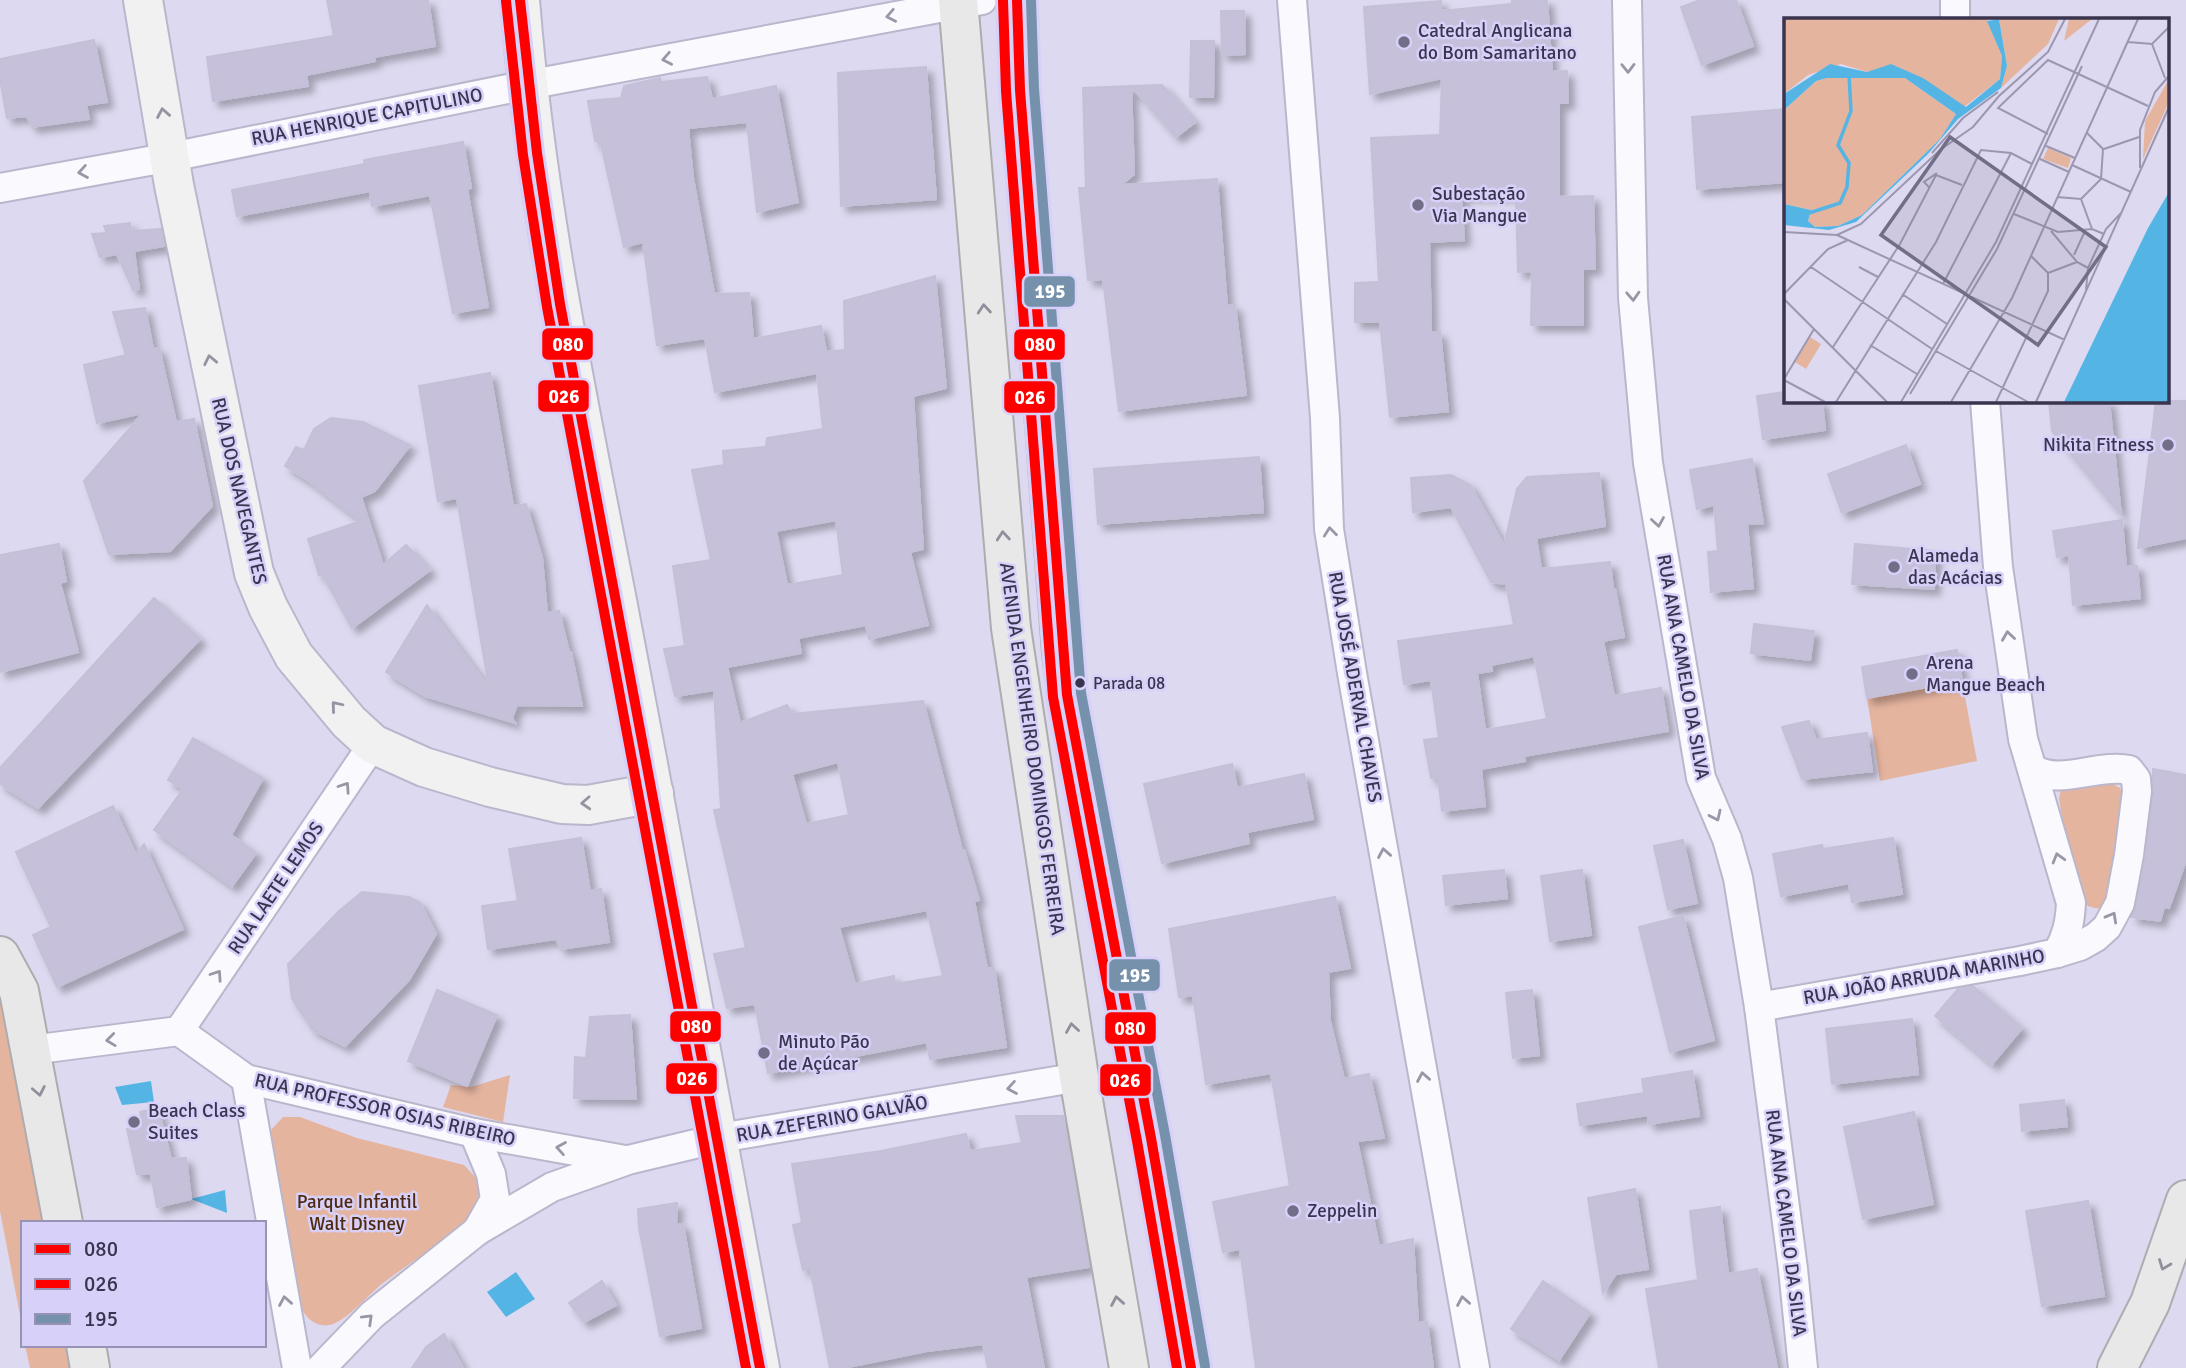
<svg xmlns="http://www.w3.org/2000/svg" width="2186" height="1368" viewBox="0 0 2186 1368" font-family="Signika,sans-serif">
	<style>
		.green { fill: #e5b49f }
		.water { fill: #54b5e5 }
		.building { fill: #c6c0da; stroke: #c4c0d7; stroke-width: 2; fill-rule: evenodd; filter: url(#shadow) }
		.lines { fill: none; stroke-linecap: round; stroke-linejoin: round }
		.street-casing { stroke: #bab6cc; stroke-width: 32 }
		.secondary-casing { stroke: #bab6cc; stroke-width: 42 }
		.primary-casing { stroke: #adacaf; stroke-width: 42 }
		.street { stroke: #faf9fd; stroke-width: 28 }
		.secondary { stroke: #f1f1f2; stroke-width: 38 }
		.primary { stroke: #e9e8e8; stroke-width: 38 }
		.bus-1-casing { stroke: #d7d0f9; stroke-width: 16 }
		.bus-2-casing { stroke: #d7d0f9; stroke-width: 16 }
		.bus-3-casing { stroke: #d7d0f9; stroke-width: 16 }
		.bus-1 { stroke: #f00; stroke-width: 10 }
		.bus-2 { stroke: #f00; stroke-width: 10 }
		.bus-3 { stroke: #7691ab; stroke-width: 10 }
		.oneway { stroke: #9a96a6 }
		.oneway2 { stroke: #9692a0 }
		.oneway3 { stroke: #928e9c }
		.poi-dot { fill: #736e87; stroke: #d7d0f9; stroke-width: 2.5 }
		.bus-dot { fill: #3a344f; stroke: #d7d0f9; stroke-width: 2.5 }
		.labels { text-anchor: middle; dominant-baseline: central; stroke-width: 5; stroke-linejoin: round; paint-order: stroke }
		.bus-label { font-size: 17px; fill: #3a344f; stroke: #d7d0f9; text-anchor: start }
		.poi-label { font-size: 19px; fill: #3a344f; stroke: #d7d0f9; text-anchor: start }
		.street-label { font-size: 19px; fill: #3a344f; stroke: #d7d0f9 }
		.park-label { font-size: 19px; fill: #4f2a10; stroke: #d7d0f9 }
		.inset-river { fill: none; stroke: #54b5e5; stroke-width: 3.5 }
		.inset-road { fill: none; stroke: #9c97b0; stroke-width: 2 }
		.view { fill: #736e87; fill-opacity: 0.15; stroke: #736e87; stroke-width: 3.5 }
		.inset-edge { fill: none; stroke: #3a344f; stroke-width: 3.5 }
		.line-badge { stroke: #d7d0f9; stroke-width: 2.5 }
		.badge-label { font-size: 19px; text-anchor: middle; font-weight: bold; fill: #fff }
	</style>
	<defs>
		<filter id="shadow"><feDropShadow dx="6" dy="6" stdDeviation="3.5" flood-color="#0004"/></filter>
	</defs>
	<rect width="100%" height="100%" fill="#ddd9f0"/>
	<g class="green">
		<polygon points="1962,681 1977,761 1880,781 1867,698"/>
		<path d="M2107,781l13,7 4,12 -7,81 -14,27c-12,2 -20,-4 -27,-14l-17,-95 2,-10z"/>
		<polygon points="0,974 55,1223 23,1223 23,1331 0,1211"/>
		<polygon points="510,1075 503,1122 443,1107 451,1085 471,1087"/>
		<path d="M283,1117h17l57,21 107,27 14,15 3,11 -2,20c-30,27 -64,48 -96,72 -15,12 -34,35 -50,41 -14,5 -26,-4 -31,-15l-32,-164 1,-15z"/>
		<polygon points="25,1345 78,1345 82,1368 30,1368"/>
	</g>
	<g class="water">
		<polygon points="151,1081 154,1102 122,1105 115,1087"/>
		<polygon points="225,1190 227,1213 191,1199"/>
		<polygon points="516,1272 535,1299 506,1317 487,1292"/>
	</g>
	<g class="building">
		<polygon points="327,0 428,0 435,46 374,57 375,61 306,75 308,86 213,101 207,57 334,36"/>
		<polygon points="1512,0 1547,0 1552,72 1567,71 1568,103 1559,103 1559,197 1593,196 1595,269 1583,269 1583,325 1531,325 1532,271 1518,272 1516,195 1461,195 1464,240 1429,242 1431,333 1440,332 1448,411 1390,417 1380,322 1355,322 1355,283 1379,282 1371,138 1440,135 1442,78 1370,94 1364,7 1441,1 1441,11 1512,4"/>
		<polygon points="1700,0 1736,0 1753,46 1702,65 1681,7"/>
		<polygon points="1221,11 1244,11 1245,54 1222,55"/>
		<polygon points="94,40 107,102 86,105 89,119 32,127 27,116 7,118 0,79 0,59"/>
		<polygon points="1191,41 1214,41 1213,97 1190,97"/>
		<polygon points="926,67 936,199 841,206 838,73"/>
		<path d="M707,77l5,22 64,-13 22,116 -41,10 -10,-90 -59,6 5,50 21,116 35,-1 4,46 68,-13 5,26 19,-2 -1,-49 91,-25 11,112 -33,8 10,153 -13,3 18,73 -59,14 -3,-14 -68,13 3,15 -74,14 13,56 47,-18 5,9 131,-13 39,149h2l15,50 -5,1 13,68 7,-1 12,79 -76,12 -3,-17 -159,31 -13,-69 -28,4 -13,-54 32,-6 -32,-138 7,-1 -7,-119 -39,6 -11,-47 21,-3 -12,-80 38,-6 -19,-90 32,-5 -1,-14 43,-4 1,-9 56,-9 -6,-56 -102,19 -10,-54 -48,7 -14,-103 -19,5 -23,-103 -6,-3 -7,-40 33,-3 3,-12 36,-8 1,4zM836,520l7,55 -56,10 -11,-54zM838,762l11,53 -43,9 -14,-50zM927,910l16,66 -48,8 -1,-8 -39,8 -16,-57z"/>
		<polygon points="1162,85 1195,122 1176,137 1131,86"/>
		<polygon points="1131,86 1134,174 1121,185 1217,179 1227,306 1235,305 1246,395 1119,411 1103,279 1088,280 1079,188 1086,188 1083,88"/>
		<polygon points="1785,109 1785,182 1697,189 1692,117"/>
		<polygon points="463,142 471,188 467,189 488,307 453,313 430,195 372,206 370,191 237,216 232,190 365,164 364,160"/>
		<polygon points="130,223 131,231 161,229 164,246 134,251 139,289 133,290 117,254 100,257 92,234 107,233 104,226"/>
		<polygon points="145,308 153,349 159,348 176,422 194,419 212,506 170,551 109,554 84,481 143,413 97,423 84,365 126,355 113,312"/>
		<polygon points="490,373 513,506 526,504 542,558 547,613 559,611 569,652 571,652 582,706 517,705 512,718 515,723 425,696 386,672 427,605 489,688 457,498 438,501 419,386"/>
		<polygon points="1785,392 1785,401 1822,401 1825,430 1763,439 1757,396"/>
		<polygon points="2049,401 2109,401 2121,515 2052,431"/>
		<polygon points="2156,401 2186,401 2186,538 2138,548"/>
		<polygon points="331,418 363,422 410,445 375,491 361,497 383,565 406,545 430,570 352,628 322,574 319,575 308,539 361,521 309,481 285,466 296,447 304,450 314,429"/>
		<polygon points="1906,445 1920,484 1842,513 1828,474"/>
		<polygon points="1259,457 1263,512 1098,524 1094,469"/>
		<polygon points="1752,459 1763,523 1747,524 1753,588 1711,592 1708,552 1718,551 1714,505 1697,509 1690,470"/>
		<path d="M1599,473l6,53 -69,12 5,31 69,-7 3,27h2l9,48 -21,4 11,55 47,-8 7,43 -144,25 1,5 -44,8 4,37 -43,5 -4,-34 -7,1 -7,-38 15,-2 -8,-58 -27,4 -6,-43 116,-16 -8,-41 -15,-2 -40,-75 -38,5 -2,-34 40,-3 19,10 34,60 13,-56 10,-12zM1534,656l13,63 -62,11 -8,-57 15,-2 -1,-6z"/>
		<polygon points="2122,520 2126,566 2137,566 2140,598 2073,605 2069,555 2057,557 2053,531"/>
		<polygon points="59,544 66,581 60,583 78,652 0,672 0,555"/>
		<polygon points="1855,544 1935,551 1934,589 1852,584"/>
		<polygon points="154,598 200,639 38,808 0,784 0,768"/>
		<polygon points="1754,624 1814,631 1810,660 1751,653"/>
		<polygon points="1957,650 1962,681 1867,698 1862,667"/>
		<polygon points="1809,721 1816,740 1867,733 1872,771 1802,779 1782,727"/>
		<polygon points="193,738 263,778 231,835 256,853 232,886 154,830 183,789 168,780"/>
		<polygon points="1232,764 1237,788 1304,774 1313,819 1247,832 1249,843 1162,863 1144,784"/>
		<polygon points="2153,769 2186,775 2186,860 2169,908 2164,907 2160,921 2131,917 2136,906 2146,857 2153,793"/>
		<polygon points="113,806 136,855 144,844 183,929 57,987 33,935 51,927 16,852"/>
		<polygon points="581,838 590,891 601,889 609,942 561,949 556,939 488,949 482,906 518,901 509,849"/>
		<polygon points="1893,838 1902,894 1852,902 1849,883 1781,896 1773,854 1822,845 1823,849"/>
		<polygon points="1683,840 1697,903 1668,909 1654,846"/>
		<polygon points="1504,870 1507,898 1446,905 1443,876"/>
		<polygon points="1582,870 1591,935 1550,941 1541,876"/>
		<polygon points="362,892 409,897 420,903 436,934 409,980 345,1046 313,1030 292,999 288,964 339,911"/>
		<polygon points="1335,897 1350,968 1328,972 1330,1021 1344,1079 1369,1074 1384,1138 1357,1141 1379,1246 1413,1239 1418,1323 1427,1322 1433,1368 1256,1368 1240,1249 1223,1252 1213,1202 1290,1186 1271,1073 1206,1084 1193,995 1179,997 1169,929"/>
		<polygon points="1683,916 1714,1040 1670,1052 1639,927"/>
		<polygon points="1973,986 2022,1028 1992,1064 1935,1016 1958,989"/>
		<polygon points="437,990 497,1015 467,1086 408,1061"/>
		<polygon points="1532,990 1539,1055 1513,1058 1506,993"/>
		<polygon points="630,1015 636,1099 574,1098 575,1057 586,1058 590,1017"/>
		<polygon points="1912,1019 1918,1074 1832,1084 1826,1029"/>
		<polygon points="1692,1071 1699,1116 1649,1124 1648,1115 1580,1125 1577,1104 1644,1093 1642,1079"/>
		<polygon points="2064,1100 2067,1126 2022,1131 2020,1105"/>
		<polygon points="158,1108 171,1159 186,1158 191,1199 157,1207 151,1174 137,1174 127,1129 143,1128 140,1112"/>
		<polygon points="1914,1112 1933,1204 1863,1219 1844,1127"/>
		<polygon points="1016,1116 1063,1116 1089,1267 1026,1277 1044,1368 988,1368 983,1344 927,1351 843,1368 830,1368 810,1268 803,1270 793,1225 802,1223 792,1164 881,1151 966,1134 970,1151 1022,1143"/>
		<polygon points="1635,1189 1648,1269 1616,1274 1603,1293 1588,1198"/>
		<polygon points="2088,1201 2104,1296 2042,1306 2026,1211"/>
		<polygon points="677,1203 676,1225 683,1224 701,1328 660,1336 639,1228 638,1209"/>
		<polygon points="1720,1207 1728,1274 1757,1269 1777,1368 1659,1368 1646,1289 1698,1280 1690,1211"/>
		<polygon points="602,1281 616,1305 584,1322 569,1303"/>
		<polygon points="1543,1281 1590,1313 1559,1360 1511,1329"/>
		<polygon points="444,1334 463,1368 412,1368 426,1347"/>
	</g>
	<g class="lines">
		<defs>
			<g id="street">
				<polyline points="1292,0 1325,418 1329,529 1352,673 1475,1368"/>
				<polyline points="1627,0 1633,298 1648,463 1701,778 1727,839 1738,878 1759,1007 1793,1269 1803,1368"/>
				<polyline points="1955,0 1955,19"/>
				<polyline points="0,188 171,157 527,85 982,0"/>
				<path d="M2032,768c26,19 67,-5 97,2l7,9 1,12 -8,64 -9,48 -13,24 -11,10 -16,9 -23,7"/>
				<path d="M1759,1007l261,-46 37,-8c10,-16 13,-31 14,-50l-48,-164 -25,-172 -13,-166"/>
				<polyline points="179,1031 373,744"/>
				<polyline points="31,1050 179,1031 246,1079 474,1133 625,1160"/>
				<polyline points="246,1079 297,1368"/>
				<polyline points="474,1133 491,1174 495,1199 477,1231"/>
				<polyline points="321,1368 372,1315 477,1231 552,1187 628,1160 720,1138 1079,1077"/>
			</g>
			<g id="secondary">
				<polyline points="143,0 174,185 254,573 268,607 294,656 349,722 373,744 424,767 490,787 562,804 588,805 654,793"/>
				<path d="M520,0c16,205 59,405 98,606 48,254 97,508 142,762"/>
			</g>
			<g id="primary">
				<polyline points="958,0 1011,628 1079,1077 1129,1368"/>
				<polyline points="1017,0 1020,90 1062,653 1067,695 1151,1138 1191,1368"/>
				<polyline points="0,956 19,991 63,1223"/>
				<polyline points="86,1345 90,1368"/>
				<polyline points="2117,1368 2150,1303 2186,1200"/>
			</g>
		</defs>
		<use href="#street" class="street-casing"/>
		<use href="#secondary" class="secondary-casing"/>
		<use href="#primary" class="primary-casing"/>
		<use href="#street" class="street"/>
		<use href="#secondary" class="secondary"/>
		<use href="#primary" class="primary"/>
		<defs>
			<g id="bus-1">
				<polyline points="520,0 537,153 560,304 760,1368"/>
				<polyline points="1017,0 1020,90 1067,695 1151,1138 1191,1368"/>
			</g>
			<g id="bus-2">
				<polyline points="1003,0 1006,91 1053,697 1137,1141 1177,1368"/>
				<polyline points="506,1 523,155 547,307 746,1368"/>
			</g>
			<polyline id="bus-3" points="1031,0 1034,89 1081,693 1165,1135 1205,1366"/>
		</defs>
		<use href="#bus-1" class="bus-1-casing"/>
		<use href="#bus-2" class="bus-2-casing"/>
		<use href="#bus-3" class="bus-3-casing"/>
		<use href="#bus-1" class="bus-1"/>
		<use href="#bus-2" class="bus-2"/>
		<use href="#bus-3" class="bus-3"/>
	</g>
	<defs><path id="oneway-chevron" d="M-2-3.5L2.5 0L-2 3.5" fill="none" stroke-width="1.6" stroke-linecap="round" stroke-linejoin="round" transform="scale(1.75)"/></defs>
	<g class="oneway">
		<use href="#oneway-chevron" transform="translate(891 16) rotate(169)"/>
		<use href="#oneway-chevron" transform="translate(667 59) rotate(169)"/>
		<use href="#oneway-chevron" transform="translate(1628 68) rotate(89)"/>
		<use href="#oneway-chevron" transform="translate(83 172) rotate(170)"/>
		<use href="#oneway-chevron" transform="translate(1633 296) rotate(87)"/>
		<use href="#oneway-chevron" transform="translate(1658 522) rotate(81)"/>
		<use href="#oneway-chevron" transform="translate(1330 532) rotate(-96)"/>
		<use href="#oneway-chevron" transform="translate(2008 636) rotate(-98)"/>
		<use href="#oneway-chevron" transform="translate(345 787) rotate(-56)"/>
		<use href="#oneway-chevron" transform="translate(1716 816) rotate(65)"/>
		<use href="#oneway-chevron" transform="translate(1384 853) rotate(-100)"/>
		<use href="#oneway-chevron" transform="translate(2058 858) rotate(-106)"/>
		<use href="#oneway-chevron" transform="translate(2112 917) rotate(-61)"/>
		<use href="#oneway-chevron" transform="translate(217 975) rotate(-56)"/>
		<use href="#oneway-chevron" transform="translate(111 1040) rotate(173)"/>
		<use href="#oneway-chevron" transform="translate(1423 1077) rotate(-100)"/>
		<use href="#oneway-chevron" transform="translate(1012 1088) rotate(170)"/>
		<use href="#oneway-chevron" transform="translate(561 1148) rotate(-170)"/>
		<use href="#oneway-chevron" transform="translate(285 1301) rotate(-100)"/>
		<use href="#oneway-chevron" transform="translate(1463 1301) rotate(-100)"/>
		<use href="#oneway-chevron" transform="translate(368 1319) rotate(-44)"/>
	</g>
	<g class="oneway2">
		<use href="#oneway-chevron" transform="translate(163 113) rotate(-100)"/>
		<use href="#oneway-chevron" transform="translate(210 360) rotate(-102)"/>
		<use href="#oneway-chevron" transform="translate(336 706) rotate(-130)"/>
		<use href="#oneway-chevron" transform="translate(586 803) rotate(177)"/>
	</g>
	<g class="oneway3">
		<use href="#oneway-chevron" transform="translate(984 309) rotate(-95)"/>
		<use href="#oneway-chevron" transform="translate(1003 536) rotate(-95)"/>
		<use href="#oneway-chevron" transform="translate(1072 1028) rotate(-99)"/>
		<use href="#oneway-chevron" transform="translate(39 1091) rotate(79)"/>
		<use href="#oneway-chevron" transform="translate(2164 1265) rotate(111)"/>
		<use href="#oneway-chevron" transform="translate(1117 1301) rotate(-100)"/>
	</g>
	<g class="poi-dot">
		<circle cx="1404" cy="42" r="7"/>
		<circle cx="1418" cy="205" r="7"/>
		<circle cx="2168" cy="445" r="7"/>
		<circle cx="1894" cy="567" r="7"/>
		<circle cx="1912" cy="674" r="7"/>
		<circle cx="764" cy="1053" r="7"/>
		<circle cx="134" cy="1122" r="7"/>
		<circle cx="1293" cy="1211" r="7"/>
	</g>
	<circle class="bus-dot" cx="1080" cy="683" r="6"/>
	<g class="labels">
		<g class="bus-label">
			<text x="1093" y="683">Parada 08</text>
		</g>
		<g class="poi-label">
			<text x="1418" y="31">Catedral Anglicana<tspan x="1418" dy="22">do Bom Samaritano</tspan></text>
			<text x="1432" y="194">Subestação<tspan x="1432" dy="22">Via Mangue</tspan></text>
			<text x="2154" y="445" text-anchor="end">Nikita Fitness</text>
			<text x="1908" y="556">Alameda<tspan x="1908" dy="22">das Acácias</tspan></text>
			<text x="1926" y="663">Arena<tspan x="1926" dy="22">Mangue Beach</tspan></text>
			<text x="778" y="1042">Minuto Pão<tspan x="778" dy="22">de Açúcar</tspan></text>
			<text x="148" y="1111">Beach Class<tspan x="148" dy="22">Suites</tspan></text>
			<text x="1307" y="1211">Zeppelin</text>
		</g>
		<g class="street-label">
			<text transform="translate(367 117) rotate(-11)">RUA HENRIQUE CAPITULINO</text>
			<text transform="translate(239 491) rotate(77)">RUA DOS NAVEGANTES</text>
			<text transform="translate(1683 667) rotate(80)">RUA ANA CAMELO DA SILVA</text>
			<text transform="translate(1355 687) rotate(80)">RUA JOSÉ ADERVAL CHAVES</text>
			<text transform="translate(1032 749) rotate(82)">AVENIDA ENGENHEIRO DOMINGOS FERREIRA</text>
			<text transform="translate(276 888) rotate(-56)">RUA LAETE LEMOS</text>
			<text transform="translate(1924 977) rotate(-10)">RUA JOÃO ARRUDA MARINHO</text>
			<text transform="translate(385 1110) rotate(13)">RUA PROFESSOR OSIAS RIBEIRO</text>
			<text transform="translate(832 1119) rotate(-10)">RUA ZEFERINO GALVÃO</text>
			<text transform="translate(1786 1223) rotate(83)">RUA ANA CAMELO DA SILVA</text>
		</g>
		<g class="park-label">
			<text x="357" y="1202">Parque Infantil<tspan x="357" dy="22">Walt Disney</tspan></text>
		</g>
	</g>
	<g transform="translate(1784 18)">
		<rect width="385" height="385" fill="#ddd9f0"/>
		<path d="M0,1h203l15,37 -2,23 -36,28 -68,-41 -29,6 -26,-8 -33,11 -24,19zM215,1h60l-11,25 -47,44 6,-22zM285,1h23l-28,22zM43,60h78l51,36 -16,25 -78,76 -24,11 -23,1 -7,-6 3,-11 -27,-6v-94l32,-29zM385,61v23l-26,57 2,-38zM264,130l23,10 -3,10 -25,-9zM26,319l11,7 -15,25 -11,-7z" fill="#e5b49f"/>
		<path d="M215,1l8,47 -6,22 -43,31 -30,35 -72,68 -27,8 -45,-5v-21l27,6 -3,11 7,6 23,-1 24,-11 78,-76 16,-25 -51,-36h-78l-11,3 -32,29v-16l46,-30 37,8 24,-8 32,14 43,29 34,-28 2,-23 -15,-35zM385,174v210h-105l84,-174z" fill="#54b5e5"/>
		<path class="inset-river" d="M22,196l34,-11 7,-16 2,-24 -11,-18 13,-34 -2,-36"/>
		<path class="inset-road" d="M344,24l24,2 17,-17M368,26l13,34M264,116l-50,-26 50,-48 100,46M262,128l29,12M320,131l35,-12M148,135l31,-35 35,-26M256,141l29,13M288,147l59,27M356,150v-38l15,-38 14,-16M146,170l-6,-6 13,-9M273,179l24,2 20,-20 2,-30 -16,-16M297,181l11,30M230,196l44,18 34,-3 12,5M267,213l26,31 11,6M0,214l53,3 24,-11 79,-74 33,-23 26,-31 49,-44 17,-33M53,217l228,105M290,237l11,-24M27,249l121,82M75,249l19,10M264,255l29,-11M159,266l68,-131M302,272l2,-22 18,-39 15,-16M0,276l44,-45 20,-9M118,276l45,30M0,281l103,103M86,327l47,29M49,329l67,-103 36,-69 26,10M152,333l92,51M0,361l30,-50M0,362l41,22M126,376l87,-145 85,-183M52,384l100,-160 45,-92 30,3 21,11M117,384l95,-160 103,-223M167,384l61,-104 126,-279M212,384l52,-111v-18l-17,-17M252,384l133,-295"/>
		<path class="view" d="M166,119l156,110 -68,98 -157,-110z"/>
		<rect width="385" height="385" class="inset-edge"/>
	</g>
	<g class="line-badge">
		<rect x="1023" y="275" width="53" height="33" rx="7" fill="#7691ab"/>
		<rect x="541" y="327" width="53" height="34" rx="7" fill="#f00"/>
		<rect x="1013" y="328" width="53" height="33" rx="7" fill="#f00"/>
		<rect x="537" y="379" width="53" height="34" rx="7" fill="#f00"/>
		<rect x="1003" y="380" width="53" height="34" rx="7" fill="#f00"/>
		<rect x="1108" y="958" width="53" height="34" rx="7" fill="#7691ab"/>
		<rect x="669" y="1010" width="53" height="33" rx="7" fill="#f00"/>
		<rect x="1104" y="1011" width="53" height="34" rx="7" fill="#f00"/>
		<rect x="665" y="1062" width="53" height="33" rx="7" fill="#f00"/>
		<rect x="1099" y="1063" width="53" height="34" rx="7" fill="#f00"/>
	</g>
	<g class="badge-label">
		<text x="1050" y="298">195</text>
		<text x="568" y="351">080</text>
		<text x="1040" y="351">080</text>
		<text x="564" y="403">026</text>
		<text x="1030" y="404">026</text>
		<text x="1135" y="982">195</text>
		<text x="696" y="1033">080</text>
		<text x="1130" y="1035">080</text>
		<text x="692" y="1085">026</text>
		<text x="1125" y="1087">026</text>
	</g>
	<rect x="21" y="1221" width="245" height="126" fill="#d7d0f9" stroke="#9892b5" stroke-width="2"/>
	<rect x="35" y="1244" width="35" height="10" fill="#ff0000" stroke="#9892b5" stroke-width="2"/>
	<text x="84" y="1256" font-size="21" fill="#3a344f">080</text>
	<rect x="35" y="1279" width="35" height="10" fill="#ff0000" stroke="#9892b5" stroke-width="2"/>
	<text x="84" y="1291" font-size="21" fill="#3a344f">026</text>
	<rect x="35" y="1314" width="35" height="10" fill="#7691ab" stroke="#9892b5" stroke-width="2"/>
	<text x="84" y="1326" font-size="21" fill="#3a344f">195</text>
</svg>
